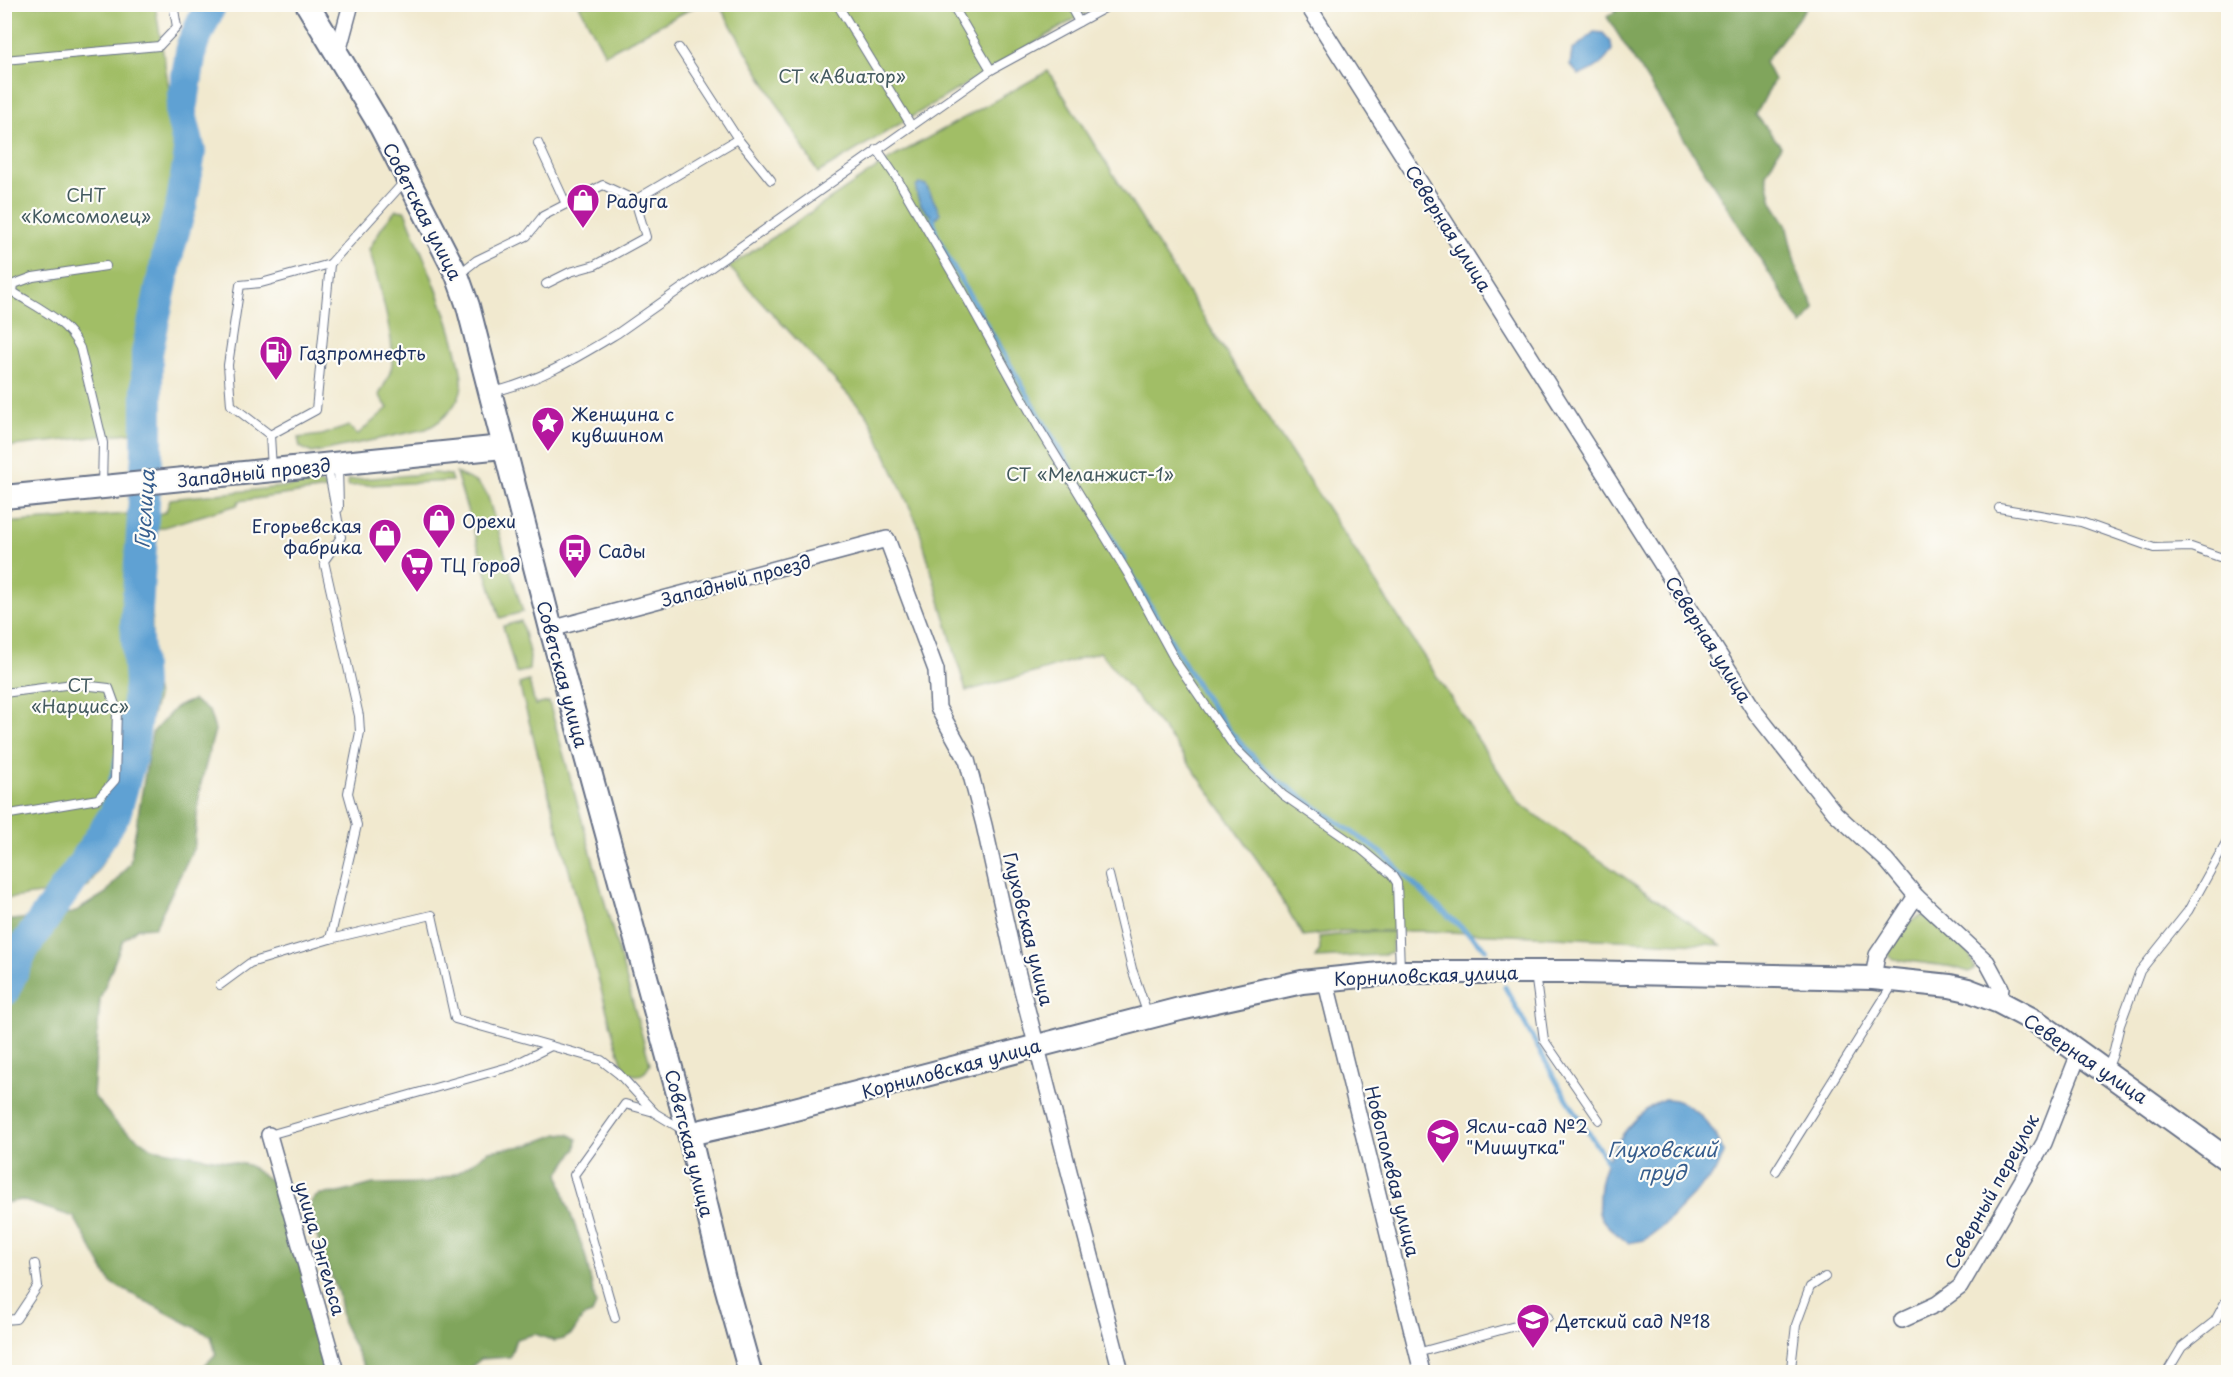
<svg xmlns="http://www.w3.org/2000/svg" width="2233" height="1377" viewBox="0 0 2233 1377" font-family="'Playpen Sans',sans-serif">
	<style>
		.green { fill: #a1be66; stroke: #5e7662; stroke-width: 1.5 }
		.forest { fill: #80a55b; stroke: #4e6a5c; stroke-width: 1.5 }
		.water { fill: #5fa1d3; stroke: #3d6898; stroke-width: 1.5 }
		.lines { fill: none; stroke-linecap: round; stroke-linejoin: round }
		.stream { stroke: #5fa1d3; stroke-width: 5 }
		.river { stroke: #5fa1d3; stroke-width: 32 }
		.lane-casing { stroke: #667086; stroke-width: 10 }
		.street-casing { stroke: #667086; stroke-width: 18 }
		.secondary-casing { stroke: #667086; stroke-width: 26 }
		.lane { stroke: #fff; stroke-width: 8 }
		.street { stroke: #fff; stroke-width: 15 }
		.secondary { stroke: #fff; stroke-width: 22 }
		.labels { text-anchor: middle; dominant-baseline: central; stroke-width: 4.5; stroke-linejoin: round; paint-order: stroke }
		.park-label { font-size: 18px; fill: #435a60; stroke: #fdfcf7 }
		.poi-label { font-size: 18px; fill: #1b2f5e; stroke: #fdfcf7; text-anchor: start }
		.street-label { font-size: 18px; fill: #1b2f5e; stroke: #fdfcf7 }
		.water-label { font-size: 20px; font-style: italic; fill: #365d8d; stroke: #fdfcf7 }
	</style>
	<rect width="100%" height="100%" fill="#fdfcf7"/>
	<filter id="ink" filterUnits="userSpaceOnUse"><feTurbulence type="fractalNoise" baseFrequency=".0167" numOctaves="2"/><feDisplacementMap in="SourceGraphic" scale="12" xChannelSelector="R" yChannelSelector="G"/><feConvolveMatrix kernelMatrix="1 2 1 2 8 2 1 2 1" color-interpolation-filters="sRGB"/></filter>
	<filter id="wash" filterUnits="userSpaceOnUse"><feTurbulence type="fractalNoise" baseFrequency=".008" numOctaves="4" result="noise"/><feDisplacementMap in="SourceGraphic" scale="24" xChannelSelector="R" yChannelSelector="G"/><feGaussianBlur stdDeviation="1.35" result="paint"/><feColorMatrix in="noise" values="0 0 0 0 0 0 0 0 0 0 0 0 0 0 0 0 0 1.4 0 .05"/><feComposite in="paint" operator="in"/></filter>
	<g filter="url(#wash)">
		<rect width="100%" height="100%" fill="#f1e9cf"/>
		<g class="green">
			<polygon points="4,5 155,5 173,112 182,153 159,245 142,344 146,431 5,447"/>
			<polygon points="579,5 698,5 605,54"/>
			<polygon points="719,5 1098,5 818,173"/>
			<polygon points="1048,71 1230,359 1520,804 1721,945 1426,931 1340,931 1303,936 1263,868 1176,745 1100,652 1037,672 966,691 918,525 868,416 729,267 890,159"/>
			<path d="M396,210l9,1c18,46 39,90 51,138 2,11 7,24 6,36 -2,19 -20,37 -36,44l-114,24 -12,-6 -2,-9 24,-3 27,-9 8,9 31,-27 -9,-13c4,-8 10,-17 12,-26 7,-23 -15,-94 -22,-120l13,-22z"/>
			<polygon points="435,473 450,475 452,481 348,486 348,480"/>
			<polygon points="456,473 478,483 487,494 523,612 500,618"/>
			<polygon points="319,483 325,485 326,489 239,501 237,505 157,529 158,514 166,512 170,499"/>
			<polygon points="154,512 151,665 157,697 119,835 88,887 5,899 4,523"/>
			<polygon points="521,621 530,656 529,670 516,673 503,626"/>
			<path d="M529,681l6,24 14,-3 101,362c-5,12 -13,14 -25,7l-10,-30 -96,-357z"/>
			<path d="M1921,916l8,1 40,36 6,16 -6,3 -16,-5 -60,-8 -5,-3c5,-13 19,-36 33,-40z"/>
			<polygon points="1361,932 1393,932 1392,952 1383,955 1315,958 1320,950 1319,937"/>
		</g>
		<g class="forest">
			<polygon points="1614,5 1808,5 1765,62 1774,80 1756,115 1781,146 1766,174 1772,202 1786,224 1797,271 1815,309 1802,325 1607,17 1616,11"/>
			<polygon points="193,700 209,711 215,730 200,787 194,847 155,927 138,928 123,940 100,999 93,1095 118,1125 152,1148 248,1165 280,1187 329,1372 143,1372 201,1369 216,1354 211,1336 111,1283 74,1217 21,1200 5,1203 4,921 73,913 106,893 130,863 152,733 176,707"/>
			<polygon points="558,1134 569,1134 577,1139 576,1149 559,1173 565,1198 585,1254 596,1305 592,1314 583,1317 572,1334 564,1339 554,1341 535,1334 516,1339 510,1357 481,1359 465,1372 364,1372 364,1367 343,1324 338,1293 320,1248 310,1209 312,1200 320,1194 339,1193 373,1184 427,1183 457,1173 489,1151 529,1145"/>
		</g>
		<g class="water">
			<path d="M1594,32l9,1 8,9 1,8c-7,13 -19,21 -33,25l-9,-10 2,-14z"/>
			<path d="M920,183l6,2 14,28 -4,5c-12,-5 -20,-18 -20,-31z"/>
			<path d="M1664,1099c28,-1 51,29 60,54l-7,17 -54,56 -19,14 -16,3c-9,-8 -25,-18 -29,-30 -1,-4 0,-10 0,-14 0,-39 30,-83 65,-100z"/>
		</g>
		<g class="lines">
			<g class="stream">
				<polyline points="933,218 936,233 949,260 1124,560"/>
				<polyline points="1131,573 1202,693 1232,734 1258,762 1279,781 1382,853 1430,900 1486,949"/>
				<polyline points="1505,987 1559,1086 1608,1163"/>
			</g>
			<polyline class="river" points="4,990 24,947 83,864 115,814 131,757 140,684 136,624 147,454 147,353 169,249 182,202 190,152 181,114 192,45 211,4"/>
		</g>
	</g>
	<g filter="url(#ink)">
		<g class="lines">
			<defs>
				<g id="lane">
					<polyline points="837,4 911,125"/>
					<polyline points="952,4 991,70"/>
					<polyline points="1069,4 1079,22"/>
					<polyline points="679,48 738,139"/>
					<polyline points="4,60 159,46 177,27 173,4"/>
					<polyline points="538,143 566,204"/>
					<polyline points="877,149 898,180 961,288 1039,428 1128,574 1176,662 1235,748 1283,795 1361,849 1392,875 1397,883 1400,970"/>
					<polyline points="459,274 477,260 527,236 543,216 603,185 635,200 738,139 771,180"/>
					<polyline points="546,284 570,272 595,265 646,237 635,200"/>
					<path d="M4,292h9c25,16 54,28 67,56l23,95 -1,43"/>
					<polyline points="13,292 14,284 33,277 106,266"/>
					<path d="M492,392c46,-10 86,-35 126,-59l373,-263 121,-66"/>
					<polyline points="270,435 231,405 228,365 240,285 261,283 330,264"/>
					<polyline points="338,466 339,508"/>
					<polyline points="328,467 341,537 324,561 359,716 360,732 348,793 357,825 330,939 432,915 455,1019 601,1060 619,1074 655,1113 683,1130"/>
					<polyline points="272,469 270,435 316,410 330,264 405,181"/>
					<polyline points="1999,508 2081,522 2154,548 2191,547 2228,560"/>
					<polyline points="4,693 73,684 109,688 117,710 115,780 98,799 4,815"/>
					<polyline points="1109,875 1132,969 1148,1015"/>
					<polyline points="1535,973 1544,1040 1599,1120"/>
					<polyline points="220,985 250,963 330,939"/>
					<polyline points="2107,1070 2113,1054 2120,1025 2140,971 2188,911 2228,839"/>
					<polyline points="269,1135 512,1066 551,1046"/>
					<polyline points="1776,1171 1893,984"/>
					<polyline points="615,1318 574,1175 625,1104 654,1112"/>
					<polyline points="4,1320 16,1319 38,1286 35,1264"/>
					<polyline points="1417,1353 1548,1317"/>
					<polyline points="1791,1368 1796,1325 1810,1287 1825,1277"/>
					<polyline points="1790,1371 1791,1368 1815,1372"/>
					<polyline points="2167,1372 2182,1347 2215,1321 2228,1297"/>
				</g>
				<g id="street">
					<polyline points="1307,4 1756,713 1835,813 1886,860 1916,896 1987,962 2001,988 1999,1002"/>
					<polyline points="337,56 351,4"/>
					<polyline points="551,629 887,539 936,670 938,708 967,760 984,825 1013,955 1121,1372"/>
					<polyline points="1873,978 1877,955 1916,896"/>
					<polyline points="1325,979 1422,1372"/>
					<polyline points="269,1135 336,1372"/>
					<polyline points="1902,1320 1937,1304 1960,1287 2044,1143 2080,1051"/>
				</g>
				<g id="secondary">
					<polyline points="307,4 381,127 457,275 468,306 551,629 689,1134 724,1279 750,1372"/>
					<polyline points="4,497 503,447"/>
					<polyline points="689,1134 760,1118 1180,1009 1302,982 1400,972 1578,972 1873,978 1950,986 1968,990 1999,1002 2037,1022 2228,1160"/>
				</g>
			</defs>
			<use href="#lane" class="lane-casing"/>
			<use href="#street" class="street-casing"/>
			<use href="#secondary" class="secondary-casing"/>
			<use href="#lane" class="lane"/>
			<use href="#street" class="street"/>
			<use href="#secondary" class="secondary"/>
		</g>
	</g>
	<defs>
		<symbol id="shop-pin" viewBox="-11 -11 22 30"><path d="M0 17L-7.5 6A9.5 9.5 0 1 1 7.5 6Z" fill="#b5179e" stroke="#fdfcf7"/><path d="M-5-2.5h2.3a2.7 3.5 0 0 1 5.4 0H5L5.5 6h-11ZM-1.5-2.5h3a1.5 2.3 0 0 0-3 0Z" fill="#fff"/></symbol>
		<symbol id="fuel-pin" viewBox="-11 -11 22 30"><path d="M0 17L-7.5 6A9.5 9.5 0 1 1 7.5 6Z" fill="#b5179e" stroke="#fdfcf7"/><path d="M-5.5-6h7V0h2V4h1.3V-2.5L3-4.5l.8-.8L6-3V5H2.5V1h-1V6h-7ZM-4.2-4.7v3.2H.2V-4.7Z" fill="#fff"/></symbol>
		<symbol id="sight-pin" viewBox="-11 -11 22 30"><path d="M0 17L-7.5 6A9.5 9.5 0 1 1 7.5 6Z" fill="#b5179e" stroke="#fdfcf7"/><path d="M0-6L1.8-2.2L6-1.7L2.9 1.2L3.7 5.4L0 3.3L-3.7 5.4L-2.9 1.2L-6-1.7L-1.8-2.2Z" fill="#fff"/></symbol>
		<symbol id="bus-pin" viewBox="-11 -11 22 30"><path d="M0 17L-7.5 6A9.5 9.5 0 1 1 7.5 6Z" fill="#b5179e" stroke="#fdfcf7"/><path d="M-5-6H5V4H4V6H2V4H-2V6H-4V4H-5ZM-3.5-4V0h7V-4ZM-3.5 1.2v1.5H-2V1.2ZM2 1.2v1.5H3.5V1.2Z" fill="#fff"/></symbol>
		<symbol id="supermarket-pin" viewBox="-11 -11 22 30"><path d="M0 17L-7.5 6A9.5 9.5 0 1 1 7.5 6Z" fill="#b5179e" stroke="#fdfcf7"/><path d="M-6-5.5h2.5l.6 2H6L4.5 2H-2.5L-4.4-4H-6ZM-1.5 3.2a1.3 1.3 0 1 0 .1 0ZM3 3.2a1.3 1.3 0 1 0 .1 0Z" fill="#fff"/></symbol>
		<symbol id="school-pin" viewBox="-11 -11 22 30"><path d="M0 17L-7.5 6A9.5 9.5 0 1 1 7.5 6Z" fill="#b5179e" stroke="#fdfcf7"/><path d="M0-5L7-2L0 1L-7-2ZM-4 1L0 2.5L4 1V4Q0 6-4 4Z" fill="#fff"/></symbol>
	</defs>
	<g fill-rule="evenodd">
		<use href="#shop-pin" x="564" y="181" width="38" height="52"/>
		<use href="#fuel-pin" x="257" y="333" width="38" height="52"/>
		<use href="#sight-pin" x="529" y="404" width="38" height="52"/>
		<use href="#shop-pin" x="420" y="501" width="38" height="52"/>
		<use href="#shop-pin" x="366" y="516" width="38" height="52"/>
		<use href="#bus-pin" x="556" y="531" width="38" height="52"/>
		<use href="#supermarket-pin" x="398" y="545" width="38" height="52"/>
		<use href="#school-pin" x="1424" y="1116" width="38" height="52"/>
		<use href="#school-pin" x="1514" y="1301" width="38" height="52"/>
	</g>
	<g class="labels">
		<g class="park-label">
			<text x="842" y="75">СТ «Авиатор»</text>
			<text x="86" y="194">СНТ<tspan x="86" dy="21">«Комсомолец»</tspan></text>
			<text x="1090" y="473">СТ «Меланжист-1»</text>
			<text x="80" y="684">СТ<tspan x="80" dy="21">«Нарцисс»</tspan></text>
		</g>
		<g class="poi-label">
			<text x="606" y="200">Радуга</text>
			<text x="299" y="352">Газпромнефть</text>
			<text x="571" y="413">Женщина с<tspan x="571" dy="21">кувшином</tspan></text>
			<text x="462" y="520">Орехи</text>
			<text x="362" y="525" text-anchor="end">Егорьевская<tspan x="362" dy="21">фабрика</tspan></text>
			<text x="598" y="550">Сады</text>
			<text x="440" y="564">ТЦ Город</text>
			<text x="1466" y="1125">Ясли-сад №2<tspan x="1466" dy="21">"Мишутка"</tspan></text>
			<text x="1556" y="1320">Детский сад №18</text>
		</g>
		<g class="street-label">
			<text transform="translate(423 211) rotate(63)">Советская улица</text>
			<text transform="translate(1449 228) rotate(58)">Северная улица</text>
			<text transform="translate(254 472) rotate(-6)">Западный проезд</text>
			<text transform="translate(736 580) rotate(-15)">Западный проезд</text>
			<text transform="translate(1709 639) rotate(58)">Северная улица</text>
			<text transform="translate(563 674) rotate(75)">Советская улица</text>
			<text transform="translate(1029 929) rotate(76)">Глуховская улица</text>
			<text transform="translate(1426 975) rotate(-2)">Корниловская улица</text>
			<text transform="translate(2086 1058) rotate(34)">Северная улица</text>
			<text transform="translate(951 1068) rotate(-15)">Корниловская улица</text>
			<text transform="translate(690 1143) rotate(76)">Советская улица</text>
			<text transform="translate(1393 1171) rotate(76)">Новополевая улица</text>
			<text transform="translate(1991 1191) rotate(-61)">Северный переулок</text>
			<text transform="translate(321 1248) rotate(74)">улица Энгельса</text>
		</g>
		<g class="water-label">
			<text transform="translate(144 509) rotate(-86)">Гуслица</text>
			<text x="1662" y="1149">Глуховский<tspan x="1662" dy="23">пруд</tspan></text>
		</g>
	</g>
	<rect width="2233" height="1377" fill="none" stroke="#fdfcf7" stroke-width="24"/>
</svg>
